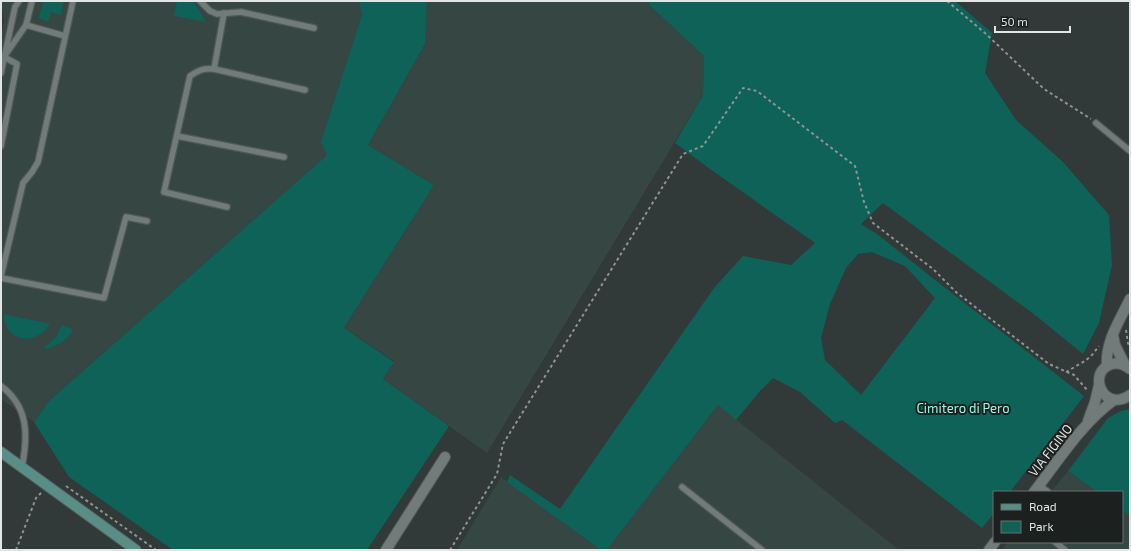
<svg xmlns="http://www.w3.org/2000/svg" width="1131" height="551" viewBox="0 0 1131 551" font-family="'Exo 2',sans-serif">
	<style>
		.built { fill: #364643 }
		.green { fill: #0f6258; fill-rule: evenodd }
		.lines { fill: none; stroke-linecap: round; stroke-linejoin: round }
		.lane-casing { stroke: #515856; stroke-width: 8 }
		.street-casing { stroke: #515856; stroke-width: 12 }
		.secondary-casing { stroke: #515856; stroke-width: 12 }
		.path { stroke: #8d9492; stroke-width: 2; stroke-dasharray: 3 3; stroke-linecap: butt }
		.lane { stroke: #717b79; stroke-width: 5.5 }
		.street { stroke: #717b79; stroke-width: 10 }
		.secondary { stroke: #588e86; stroke-width: 10 }
		.labels { text-anchor: middle; dominant-baseline: central; stroke-width: 4; stroke-linejoin: round; paint-order: stroke }
		.park-label { font-size: 13px; fill: #90fbe8; stroke: #1c201f }
		.street-label { font-size: 13px; fill: #e1e6e5; stroke: #1c201f }
	</style>
	<rect width="100%" height="100%" fill="#313a38"/>
	<g class="built">
		<polygon points="1,1 359,1 362,15 327,155 48,402 34,422 1,399 1,35 4,21"/>
		<polygon points="427,1 650,1 648,4 704,56 703,95 487,453 383,379 394,361 344,328 434,185 368,145 425,44"/>
		<polygon points="718,405 899,550 607,550"/>
		<polygon points="1068,471 1097,492 1051,492"/>
		<polygon points="501,477 601,550 457,550"/>
		<polygon points="1122,510 1130,516 1130,550 1002,550 1008,542 1122,542"/>
	</g>
	<g class="green">
		<polygon points="43,1 64,1 61,15 51,12 48,22 39,18"/>
		<polygon points="177,1 193,1 206,22 174,16"/>
		<polygon points="359,1 427,1 425,44 368,145 434,185 344,328 394,362 383,379 449,426 367,550 173,550 69,477 34,422 48,402 327,155 321,142 362,15"/>
		<path d="M650,1h305l37,32 -7,40 31,47 47,42 46,53 3,50 -13,58 -16,31 -48,-39 -152,-112 -22,21 16,10 67,53 140,109 -74,96h-16v21l-12,15 -140,-108 -7,3 -35,-31 -27,-14 -13,13 -24,29 -18,-15 -111,145h-6l-94,-68 3,-7 50,34 154,-221 29,-32 48,9 24,-22 -105,-74 -35,-26 28,-48 1,-39 -56,-52zM872,252l33,14 30,32 -74,97 -36,-35 -4,-22 9,-34 16,-36 12,-14z"/>
		<path d="M3,314l47,10c-9,15 -30,21 -42,5 -3,-5 -4,-10 -5,-15z"/>
		<path d="M62,325l11,5c-6,11 -15,15 -27,19l-2,-1 13,-12z"/>
		<polygon points="1130,409 1130,516 1122,510 1122,492 1097,492 1068,471 1108,418 1121,411"/>
	</g>
	<g class="lines">
		<defs>
			<g id="lane">
				<polyline points="200,1 210,11 217,14 241,12 314,28"/>
				<polyline points="224,13 214,69 305,90"/>
				<polyline points="26,25 65,36"/>
				<polyline points="6,54 26,25 32,1"/>
				<path d="M214,69c-10,-1 -15,1 -24,7l-26,116 63,15"/>
				<polyline points="1,73 15,7 19,1"/>
				<polyline points="1096,123 1130,151"/>
				<polyline points="177,136 284,157"/>
				<polyline points="1,146 17,64 4,57"/>
				<polyline points="1,276 23,183 32,172 38,162 73,1"/>
				<polyline points="1,278 104,298 126,217 147,221"/>
				<path d="M1,386c28,21 27,50 21,81"/>
				<polyline points="1039,485 1048,492"/>
				<polyline points="682,487 762,550"/>
				<polyline points="1055,542 1065,550"/>
			</g>
			<g id="street">
				<polyline points="1113,335 1115,345 1125,365"/>
				<path d="M1107,366c-2,-24 13,-46 23,-67"/>
				<path d="M1130,369c-5,-4 -11,-7 -18,-5 -26,7 -9,50 18,31"/>
				<polyline points="1088,421 1095,402 1099,385"/>
				<path d="M1034,492c25,-32 47,-68 80,-92"/>
				<polyline points="386,550 445,457"/>
				<polyline points="989,550 995,542"/>
			</g>
			<polyline id="secondary" points="1,452 136,550"/>
		</defs>
		<use href="#lane" class="lane-casing"/>
		<use href="#street" class="street-casing"/>
		<use href="#secondary" class="secondary-casing"/>
		<g class="path">
			<polyline points="947,1 985,33 1044,89 1091,119"/>
			<polyline points="1126,330 1128,343 1130,348"/>
			<polyline points="1066,372 1085,361 1092,355 1099,346"/>
			<polyline points="66,486 156,550"/>
			<polyline points="16,550 36,498 41,493"/>
			<polyline points="450,550 497,474 503,444 683,154 703,146 743,88 757,91 855,166 864,202 873,223 933,269 957,293 1049,364 1074,375 1088,391"/>
		</g>
		<use href="#lane" class="lane"/>
		<use href="#street" class="street"/>
		<use href="#secondary" class="secondary"/>
	</g>
	<g class="labels">
		<g class="park-label">
			<text x="963" y="408">Cimitero di Pero</text>
		</g>
		<g class="street-label">
			<text transform="translate(1050 450) rotate(-52)">VIA FIGINO</text>
		</g>
	</g>
	<rect width="1131" height="551" fill="none" stroke="#e1e6e5" stroke-width="4"/>
	<rect x="993" y="491" width="130" height="52" fill="#1c201f" stroke="#6b6f6e"/>
	<rect x="1001" y="504" width="20" height="6" fill="#588e86" stroke="#6b6f6e"/>
	<text x="1029" y="511" font-size="12" fill="#e1e6e5">Road</text>
	<rect x="1001" y="521" width="20" height="12" fill="#0f6258" stroke="#6b6f6e"/>
	<text x="1029" y="531" font-size="12" fill="#e1e6e5">Park</text>
	<path d="M995 26v6h75v-6" fill="none" stroke="#e1e6e5" stroke-width="2"/>
	<text x="1001" y="26" font-size="12" fill="#e1e6e5" stroke="#1c201f" stroke-width="3" paint-order="stroke">50 m</text>
</svg>
